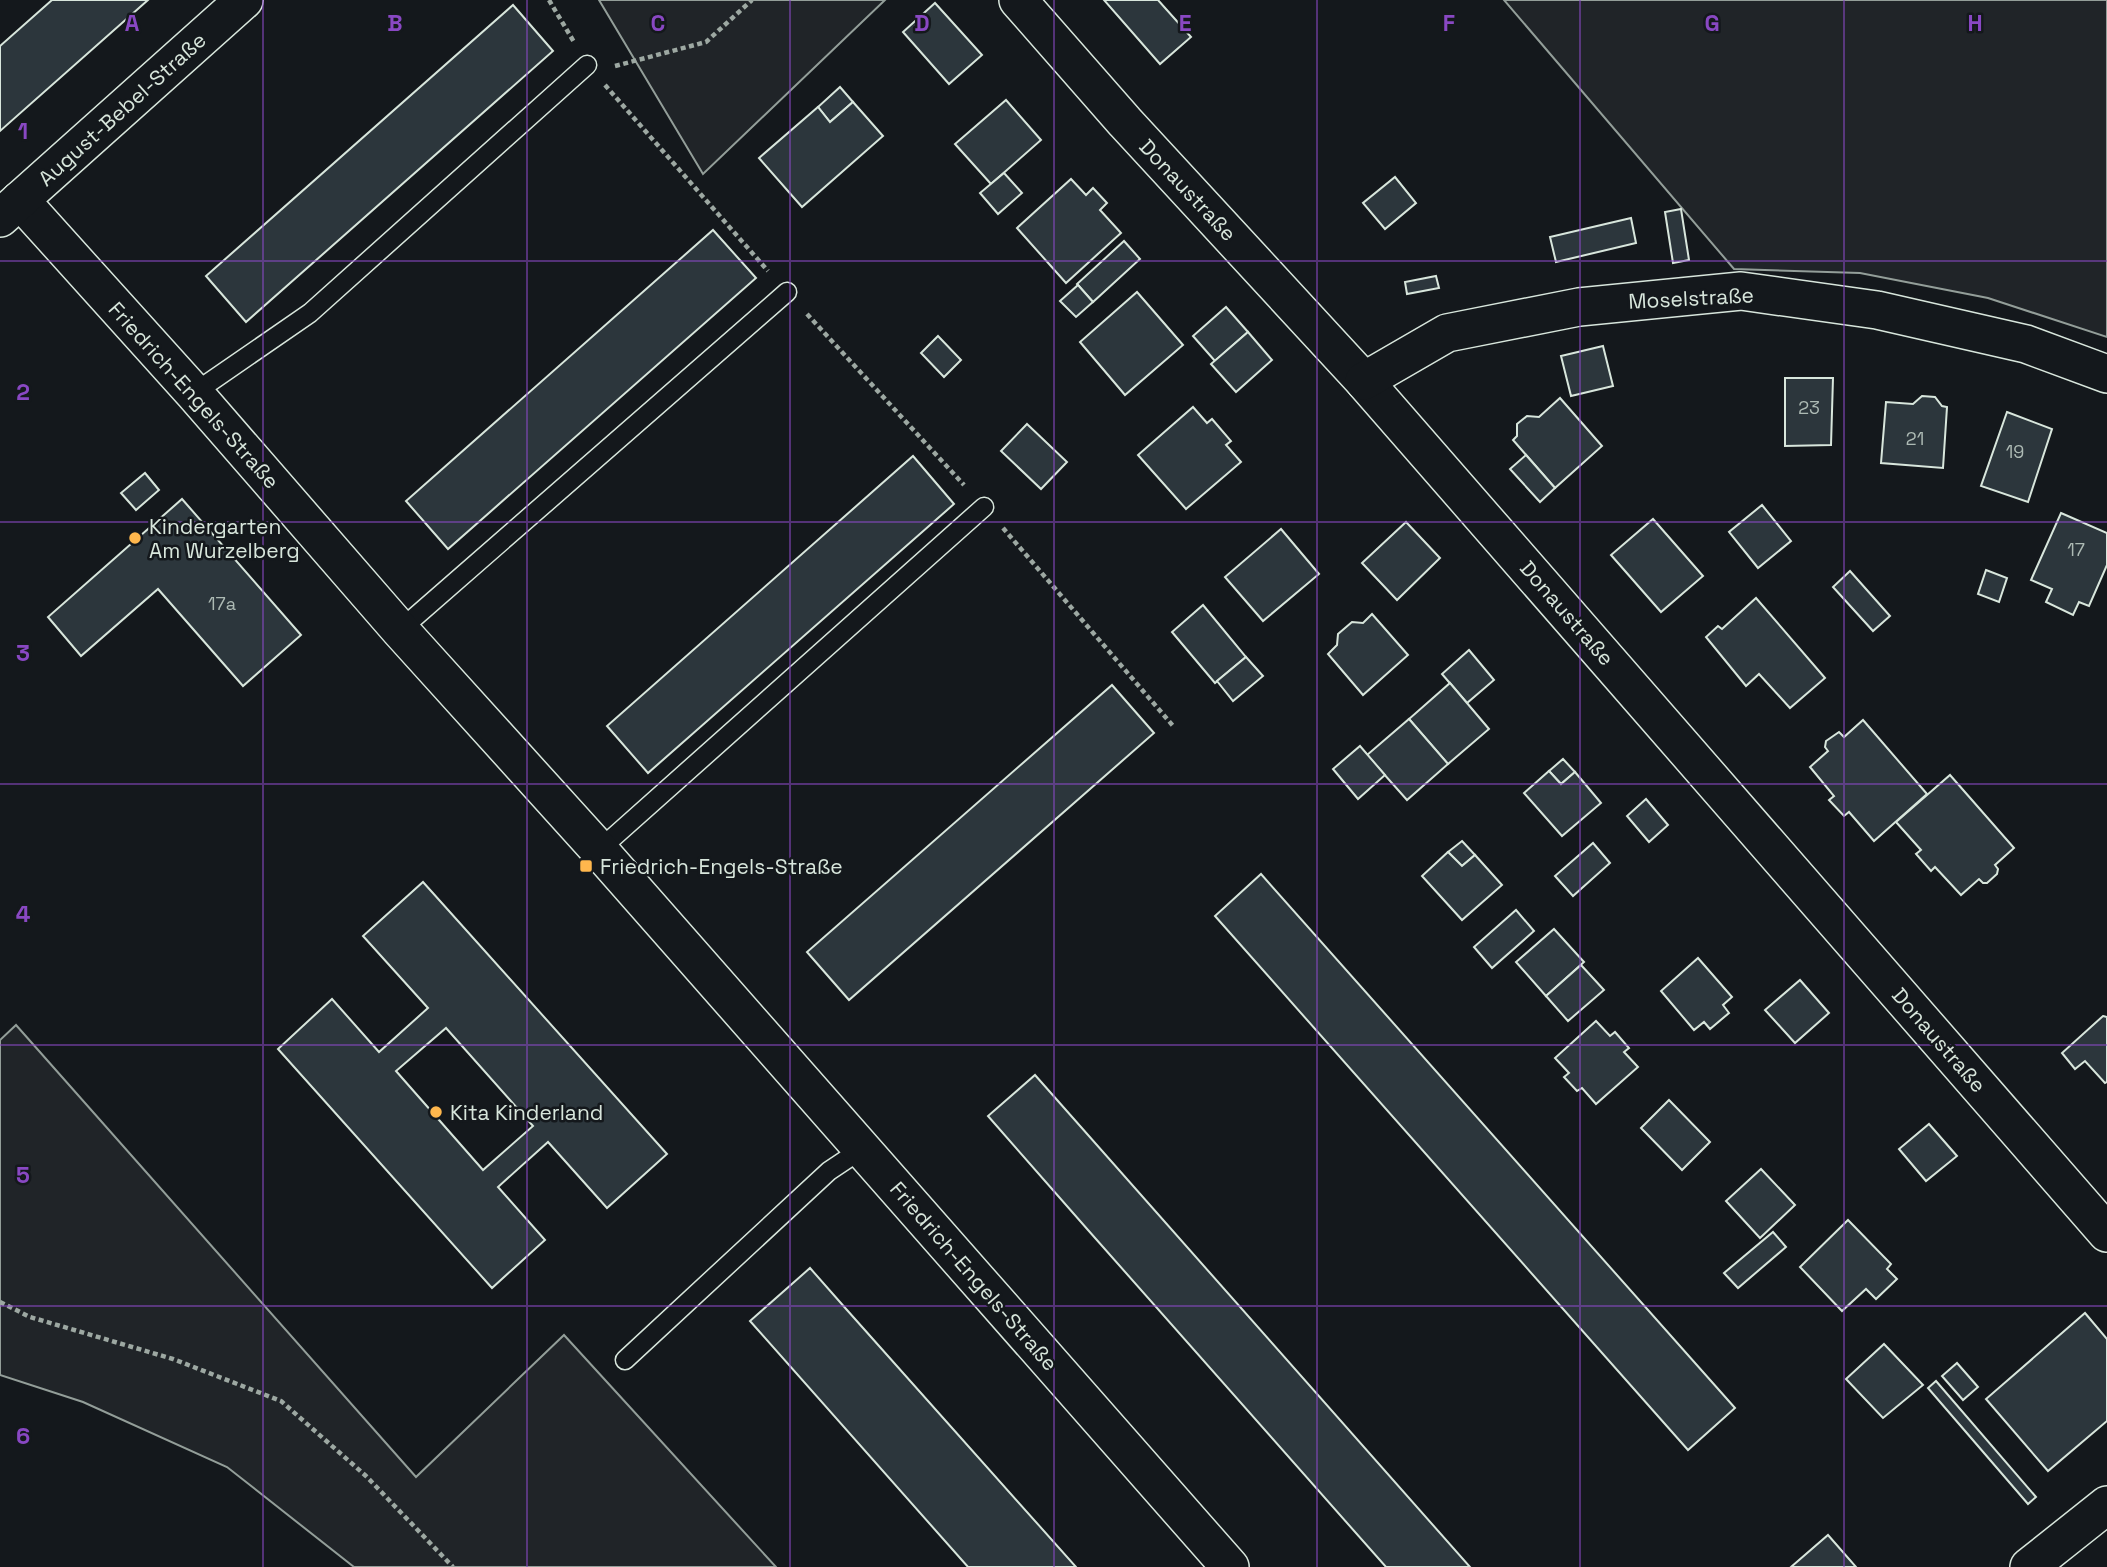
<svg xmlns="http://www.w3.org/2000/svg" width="2107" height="1567" viewBox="0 0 2107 1567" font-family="'Space Grotesk',sans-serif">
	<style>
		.green { fill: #202428; stroke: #939e99; stroke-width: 2 }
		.building { fill: #2c363c; stroke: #d8e6dc; stroke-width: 2; fill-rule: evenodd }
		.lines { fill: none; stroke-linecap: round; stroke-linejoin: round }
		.service-casing { stroke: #d8e6dc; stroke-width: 21 }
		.minor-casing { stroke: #d8e6dc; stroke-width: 40 }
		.path { stroke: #9da8a2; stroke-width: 4.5; stroke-dasharray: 5 3.5; stroke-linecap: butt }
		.service { stroke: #14181c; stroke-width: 18 }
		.minor { stroke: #14181c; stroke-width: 37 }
		.grid { fill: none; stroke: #8948c3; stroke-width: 2; stroke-opacity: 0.55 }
		.poi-dot { fill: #ffb74d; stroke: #14181c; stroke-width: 2.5 }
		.labels { text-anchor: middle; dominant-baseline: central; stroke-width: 5; stroke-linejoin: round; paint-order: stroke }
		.number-label { font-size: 18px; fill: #adbab4 }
		.street-label { font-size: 21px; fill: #d8e6dc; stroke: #14181c }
		.poi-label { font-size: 21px; fill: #d8e6dc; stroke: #14181c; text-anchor: start }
		.grid-label { font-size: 23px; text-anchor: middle; font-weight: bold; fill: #8948c3; stroke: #14181c; stroke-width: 5; stroke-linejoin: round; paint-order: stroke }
	</style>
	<rect width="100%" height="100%" fill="#14181c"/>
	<g class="green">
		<polygon points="599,0 885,0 703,174"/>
		<polygon points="1504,0 2107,0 2107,337 1988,298 1860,273 1734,269"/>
		<polygon points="16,1025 416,1477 564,1335 776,1567 354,1567 227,1467 83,1402 0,1375 0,1040"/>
	</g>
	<g class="building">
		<polygon points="52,0 148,0 0,131 0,46"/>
		<polygon points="1104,0 1158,0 1191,37 1160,64"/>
		<polygon points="935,3 982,55 949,84 903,32"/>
		<polygon points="513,5 553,51 246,322 206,276"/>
		<polygon points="840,87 853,102 830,122 818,107"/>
		<polygon points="1006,100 1041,140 991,184 955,144"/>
		<polygon points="853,102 883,136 802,207 759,158 818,107 830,122"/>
		<polygon points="1004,173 1022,193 998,214 980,193"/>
		<polygon points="1395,177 1416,203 1385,229 1363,203"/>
		<polygon points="1071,179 1086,195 1093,188 1107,203 1100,210 1121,233 1066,283 1017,228"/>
		<polygon points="1681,209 1689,260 1673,263 1665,212"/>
		<polygon points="1631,218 1636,243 1556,262 1550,237"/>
		<polygon points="713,230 756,278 448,549 406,501"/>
		<polygon points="1124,241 1140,259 1093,302 1077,284"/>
		<polygon points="1436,276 1439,288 1407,294 1405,282"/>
		<polygon points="1078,285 1093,302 1076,317 1060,301"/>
		<polygon points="1137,292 1183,345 1125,395 1080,342"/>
		<polygon points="1226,307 1248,332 1215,361 1193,336"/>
		<polygon points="1248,332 1272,360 1236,392 1211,364"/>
		<polygon points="938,336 961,360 944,377 921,353"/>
		<polygon points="1603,346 1613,386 1571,396 1561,356"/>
		<polygon points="1785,378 1833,378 1831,445 1785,446"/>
		<polygon points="1922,396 1935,397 1942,406 1947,407 1943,468 1881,463 1886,402 1913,404"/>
		<polygon points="1560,398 1602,446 1555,488 1513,440 1517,436 1517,424 1527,416 1539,417"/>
		<polygon points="1193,407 1207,423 1212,419 1231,441 1226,445 1241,462 1186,509 1138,455"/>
		<polygon points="2007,412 2052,429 2028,502 1981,486"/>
		<polygon points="1027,424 1067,462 1041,489 1001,451"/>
		<polygon points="1526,455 1555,488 1540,502 1510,469"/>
		<polygon points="913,456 954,504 648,773 607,726"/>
		<polygon points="145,473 159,490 136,510 121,493"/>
		<polygon points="182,499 301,635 243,686 158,589 81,656 48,617"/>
		<polygon points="1762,505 1791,541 1758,568 1729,532"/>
		<polygon points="2061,513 2107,533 2107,565 2089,606 2079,602 2073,615 2046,602 2052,589 2031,580"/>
		<polygon points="1653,519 1703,576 1661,612 1611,555"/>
		<polygon points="1406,522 1440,558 1397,600 1362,563"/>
		<polygon points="1281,529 1319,574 1263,621 1225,577"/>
		<polygon points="1986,570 2007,578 1999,602 1978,594"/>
		<polygon points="1850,571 1890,616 1873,631 1833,587"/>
		<polygon points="1756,598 1825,678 1790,708 1759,674 1746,686 1706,637 1718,626 1722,629"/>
		<polygon points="1203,605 1246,657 1215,683 1172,632"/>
		<polygon points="1372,614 1408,655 1363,695 1328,654 1337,645 1338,634 1352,622 1363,623"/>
		<polygon points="1469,650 1494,680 1467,703 1442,674"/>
		<polygon points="1246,657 1263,676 1233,701 1217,681"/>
		<polygon points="1450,683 1489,729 1448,764 1409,719"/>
		<polygon points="1112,685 1154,733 849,1000 807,952"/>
		<polygon points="1409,719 1448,764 1407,800 1367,755"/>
		<polygon points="1863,720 1927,794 1874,841 1849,812 1844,816 1829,800 1834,796 1810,767 1828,751 1825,747 1826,741 1839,732 1844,737"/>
		<polygon points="1360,746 1385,775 1358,799 1333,769"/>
		<polygon points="1563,759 1575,772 1561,784 1549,771"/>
		<polygon points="1549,771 1561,784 1575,772 1601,803 1562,836 1524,793"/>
		<polygon points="1950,775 2014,848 1995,865 1998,869 1997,874 1987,883 1983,883 1979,879 1961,895 1935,867 1931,871 1916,854 1921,850 1896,822"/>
		<polygon points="1646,799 1668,825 1649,842 1627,816"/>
		<polygon points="1462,841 1475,855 1462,866 1448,852"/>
		<polygon points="1593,843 1610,863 1573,896 1555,876"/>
		<polygon points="1448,852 1462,866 1475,855 1502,885 1462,920 1422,876"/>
		<polygon points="1261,874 1735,1408 1688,1450 1215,916"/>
		<path d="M423,882l244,272 -60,54 -59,-66 -50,45 47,53 -53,48 -214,-239 54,-50 47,53 49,-44 -65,-72zM446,1028l87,98 -50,44 -87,-99z"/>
		<polygon points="1516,910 1534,931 1492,968 1474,947"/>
		<polygon points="1554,929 1584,962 1546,996 1516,962"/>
		<polygon points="1698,958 1732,997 1723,1005 1729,1013 1710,1029 1704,1022 1694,1030 1661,991"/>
		<polygon points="1581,965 1604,990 1568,1021 1546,996"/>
		<polygon points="1800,980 1829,1013 1795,1043 1765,1010"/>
		<polygon points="2103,1016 2107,1017 2107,1082 2105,1083 2085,1061 2075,1069 2062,1053"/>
		<polygon points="1596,1021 1610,1036 1615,1032 1629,1048 1624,1052 1638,1067 1596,1104 1582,1088 1577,1091 1564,1077 1569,1073 1555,1058"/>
		<polygon points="1035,1075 1470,1567 1386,1567 1088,1230 988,1116"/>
		<polygon points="1669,1100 1710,1142 1682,1170 1641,1128"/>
		<polygon points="1929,1124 1957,1156 1926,1181 1899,1149"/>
		<polygon points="1761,1169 1795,1205 1760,1238 1726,1201"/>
		<polygon points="1848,1220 1891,1264 1887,1269 1897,1279 1876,1299 1866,1289 1842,1311 1800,1267"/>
		<polygon points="1773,1232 1786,1247 1738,1288 1724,1273"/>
		<polygon points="810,1268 847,1310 1076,1567 968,1567 750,1321"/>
		<polygon points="2085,1313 2107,1339 2107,1421 2048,1471 1986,1399"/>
		<polygon points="1884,1344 1923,1385 1883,1418 1846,1379"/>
		<polygon points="1957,1363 1978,1387 1963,1400 1942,1376"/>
		<polygon points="1936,1381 2036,1497 2028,1504 1928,1388"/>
		<polygon points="1828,1535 1856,1567 1791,1567"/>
	</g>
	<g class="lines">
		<defs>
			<g id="service">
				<polyline points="194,393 310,313 587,65"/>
				<polyline points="400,630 787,292"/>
				<polyline points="599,850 984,507"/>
				<polyline points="625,1360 829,1171 862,1149"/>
			</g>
			<g id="minor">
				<polyline points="1018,0 1125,122 1364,381 2107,1233"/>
				<polyline points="20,200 194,393 400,630 599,850 1230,1567"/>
				<polyline points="0,218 244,0"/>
				<polyline points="1364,381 1447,333 1579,307 1741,291 1877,310 2026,344 2107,374"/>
				<polyline points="2029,1567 2107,1505"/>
			</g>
		</defs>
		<use href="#service" class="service-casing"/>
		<use href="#minor" class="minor-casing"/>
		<g class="path">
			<polyline points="549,0 574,42"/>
			<polyline points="615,66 706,42 752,0"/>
			<polyline points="605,85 768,271"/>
			<polyline points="807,314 964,485"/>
			<polyline points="1003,528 1174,727"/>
			<polyline points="0,1302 30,1317 173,1359 281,1401 366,1476 453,1567"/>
		</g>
		<use href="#service" class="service"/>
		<use href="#minor" class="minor"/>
	</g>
	<path class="grid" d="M263,0v1567M527,0v1567M790,0v1567M1054,0v1567M1317,0v1567M1580,0v1567M1844,0v1567M0,261h2107M0,522h2107M0,784h2107M0,1045h2107M0,1306h2107"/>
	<g class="poi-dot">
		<circle cx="135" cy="538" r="7"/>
		<rect x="579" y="859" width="14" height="14" rx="3.5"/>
		<circle cx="436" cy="1112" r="7"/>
	</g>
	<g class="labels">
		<g class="number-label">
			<text x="1809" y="407">23</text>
			<text x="1915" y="438">21</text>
			<text x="2015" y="451">19</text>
			<text x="2076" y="549">17</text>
			<text x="222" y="603">17a</text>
		</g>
		<g class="street-label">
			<text transform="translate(122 109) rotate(-42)">August-Bebel-Straße</text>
			<text transform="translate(1188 190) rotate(47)">Donaustraße</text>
			<text transform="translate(1691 298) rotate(-3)">Moselstraße</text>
			<text transform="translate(194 395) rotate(48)">Friedrich-Engels-Straße</text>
			<text transform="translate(1567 613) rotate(49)">Donaustraße</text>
			<text transform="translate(1939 1040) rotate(49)">Donaustraße</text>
			<text transform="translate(974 1276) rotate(49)">Friedrich-Engels-Straße</text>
		</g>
		<g class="poi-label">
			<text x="149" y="526">Kindergarten<tspan x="149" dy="24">Am Wurzelberg</tspan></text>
			<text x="600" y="866">Friedrich-Engels-Straße</text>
			<text x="450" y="1112">Kita Kinderland</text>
		</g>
	</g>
	<g class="grid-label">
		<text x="132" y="31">A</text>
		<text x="395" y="31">B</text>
		<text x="658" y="31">C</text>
		<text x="922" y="31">D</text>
		<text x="1185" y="31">E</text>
		<text x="1449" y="31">F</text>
		<text x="1712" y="31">G</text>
		<text x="1975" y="31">H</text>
		<text x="23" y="139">1</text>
		<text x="23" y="400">2</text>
		<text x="23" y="661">3</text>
		<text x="23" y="922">4</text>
		<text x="23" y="1183">5</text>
		<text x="23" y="1444">6</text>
	</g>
</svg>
